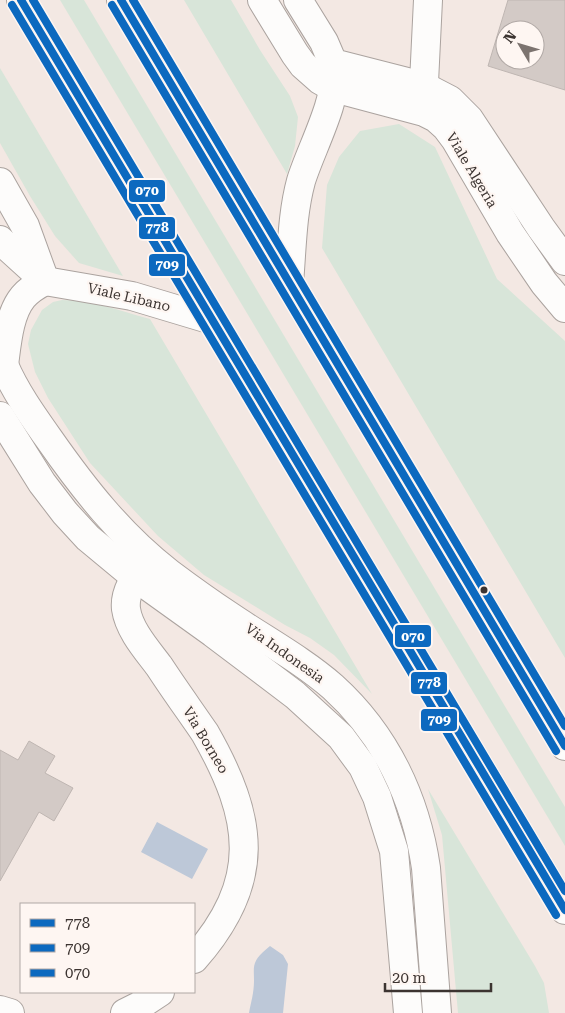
<svg xmlns="http://www.w3.org/2000/svg" width="565" height="1013" viewBox="0 0 565 1013" font-family="'Roboto Serif',serif">
	<style>
		.green { fill: #d8e5d9 }
		.water { fill: #bdc8d8 }
		.building { fill: #d3cac6; stroke: #bfb6b2; fill-rule: evenodd }
		.lines { fill: none; stroke-linecap: round; stroke-linejoin: round }
		.street-casing { stroke: #aba39f; stroke-width: 30 }
		.primary-casing { stroke: #aba39f; stroke-width: 30 }
		.street { stroke: #fdfcfb; stroke-width: 28 }
		.primary { stroke: #fdfcfb; stroke-width: 28 }
		.bus-1-casing { stroke: #fef6f2; stroke-width: 11 }
		.bus-2-casing { stroke: #fef6f2; stroke-width: 11 }
		.bus-3-casing { stroke: #fef6f2; stroke-width: 11 }
		.bus-1 { stroke: #0c69bf; stroke-width: 8 }
		.bus-2 { stroke: #0c69bf; stroke-width: 8 }
		.bus-3 { stroke: #0c69bf; stroke-width: 8 }
		.bus-dot { fill: #3c3431; stroke: #fef6f2; stroke-width: 2 }
		.labels { text-anchor: middle; dominant-baseline: central; stroke-width: 4.5; stroke-linejoin: round; paint-order: stroke }
		.street-label { font-size: 14px; fill: #3c3431; stroke: #fef6f2 }
		.line-badge { stroke: #fef6f2; stroke-width: 2 }
		.badge-label { font-size: 14px; text-anchor: middle; font-weight: bold; fill: #fff }
	</style>
	<rect width="100%" height="100%" fill="#f3e8e3"/>
	<g class="green">
		<polygon points="60,0 84,0 565,807 565,846"/>
		<polygon points="184,0 231,0 260,50 290,96 298,117 295,146 287,174"/>
		<polygon points="0,68 123,276 79,263 55,236 30,196 0,143"/>
		<polygon points="399,124 435,147 497,279 565,341 565,658 322,248 327,185 339,157 360,131"/>
		<path d="M62,300c30,0 59,11 88,19l222,375 -38,-39 -24,-17 -25,-13 -81,-50 -46,-39 -68,-73 -42,-65 -13,-26 -7,-28 3,-14 11,-20 11,-8z"/>
		<polygon points="428,789 535,966 544,983 549,1013 458,1013 442,835"/>
	</g>
	<g class="water">
		<polygon points="157,822 208,849 192,879 141,852"/>
		<path d="M270,946l13,9 5,9 -5,49h-34c1,-7 3,-13 4,-20 4,-25 -7,-28 17,-47z"/>
	</g>
	<g class="building">
		<path d="M508,0h57v90l-77,-24zM505,30h30v30h-30z"/>
		<polygon points="29,741 55,756 45,773 73,788 54,821 39,812 0,881 0,750 18,760"/>
	</g>
	<g class="lines">
		<defs>
			<g id="street">
				<polyline points="262,0 295,54 303,65 320,80 334,88 424,112 436,118 446,127 455,139 510,233 544,283 565,308"/>
				<polyline points="298,0 324,42 333,63 423,86 450,100 469,119 541,228 565,261"/>
				<polyline points="423,103 428,0"/>
				<path d="M0,182l25,44 20,55c-8,4 -16,9 -22,16 -14,17 -16,46 -19,68"/>
				<polyline points="0,240 45,281 132,296 212,320"/>
				<path d="M289,283c3,-34 3,-69 12,-102 9,-30 37,-81 33,-110"/>
				<path d="M4,365c11,26 28,50 45,74 35,50 71,96 120,134 20,15 41,30 62,44 34,23 71,43 102,70 53,48 83,112 93,181l11,145"/>
				<polyline points="0,416 42,483 65,513 88,538 135,577 213,633 295,695 341,737 363,767 377,797 394,851 408,1013"/>
				<path d="M145,564c-10,13 -21,28 -19,45 3,21 21,41 33,57 15,23 31,45 46,67 49,86 58,148 -11,226"/>
				<polyline points="0,1010 10,1013"/>
				<polyline points="125,1013 139,1006 160,992"/>
			</g>
			<g id="primary">
				<polyline points="21,0 565,910"/>
				<polyline points="121,0 565,746"/>
			</g>
		</defs>
		<use href="#street" class="street-casing"/>
		<use href="#primary" class="primary-casing"/>
		<use href="#street" class="street"/>
		<use href="#primary" class="primary"/>
		<defs>
			<g id="bus-1">
				<polyline points="21,0 565,910"/>
				<polyline points="121,0 565,746"/>
			</g>
			<g id="bus-2">
				<polyline points="12,5 556,915"/>
				<polyline points="112,5 556,751"/>
			</g>
			<g id="bus-3">
				<polyline points="33,0 565,891"/>
				<polyline points="133,0 565,726"/>
			</g>
		</defs>
		<use href="#bus-1" class="bus-1-casing"/>
		<use href="#bus-2" class="bus-2-casing"/>
		<use href="#bus-3" class="bus-3-casing"/>
		<use href="#bus-1" class="bus-1"/>
		<use href="#bus-2" class="bus-2"/>
		<use href="#bus-3" class="bus-3"/>
	</g>
	<circle class="bus-dot" cx="484" cy="590" r="4.5"/>
	<g class="labels">
		<g class="street-label">
			<text transform="translate(472 170) rotate(59)">Viale Algeria</text>
			<text transform="translate(129 297) rotate(13)">Viale Libano</text>
			<text transform="translate(285 653) rotate(35)">Via Indonesia</text>
			<text transform="translate(206 740) rotate(59)">Via Borneo</text>
		</g>
	</g>
	<g class="line-badge">
		<rect x="128" y="179" width="38" height="24" rx="5" fill="#0c69bf"/>
		<rect x="138" y="216" width="38" height="24" rx="5" fill="#0c69bf"/>
		<rect x="148" y="253" width="38" height="24" rx="5" fill="#0c69bf"/>
		<rect x="394" y="624" width="38" height="24" rx="5" fill="#0c69bf"/>
		<rect x="410" y="671" width="38" height="24" rx="5" fill="#0c69bf"/>
		<rect x="420" y="708" width="38" height="24" rx="5" fill="#0c69bf"/>
	</g>
	<g class="badge-label">
		<text x="147" y="195">070</text>
		<text x="157" y="232">778</text>
		<text x="167" y="269">709</text>
		<text x="413" y="641">070</text>
		<text x="429" y="687">778</text>
		<text x="439" y="724">709</text>
	</g>
	<rect x="20" y="903" width="175" height="90" fill="#fef6f2" stroke="#b0a8a5"/>
	<rect x="30" y="919" width="25" height="8" fill="#0c69bf" stroke="#b0a8a5"/>
	<text x="65" y="928" font-size="15" fill="#3c3431">778</text>
	<rect x="30" y="944" width="25" height="8" fill="#0c69bf" stroke="#b0a8a5"/>
	<text x="65" y="953" font-size="15" fill="#3c3431">709</text>
	<rect x="30" y="969" width="25" height="8" fill="#0c69bf" stroke="#b0a8a5"/>
	<text x="65" y="978" font-size="15" fill="#3c3431">070</text>
	<g transform="translate(520 45) rotate(308)"><circle r="24" fill="#fef6f2" stroke="#b0a8a5"/>
	<path d="M0-4L9 19L0 12L-9 19Z" fill="#7c736f"/>
	<text y="-8" font-size="14" font-weight="bold" text-anchor="middle" fill="#3c3431">N</text>
	</g>
	<path d="M385 983v8h106v-8" fill="none" stroke="#3c3431" stroke-width="2.5"/>
	<text x="392" y="983" font-size="15" fill="#3c3431" stroke="#fef6f2" stroke-width="4" paint-order="stroke">20 m</text>
</svg>
